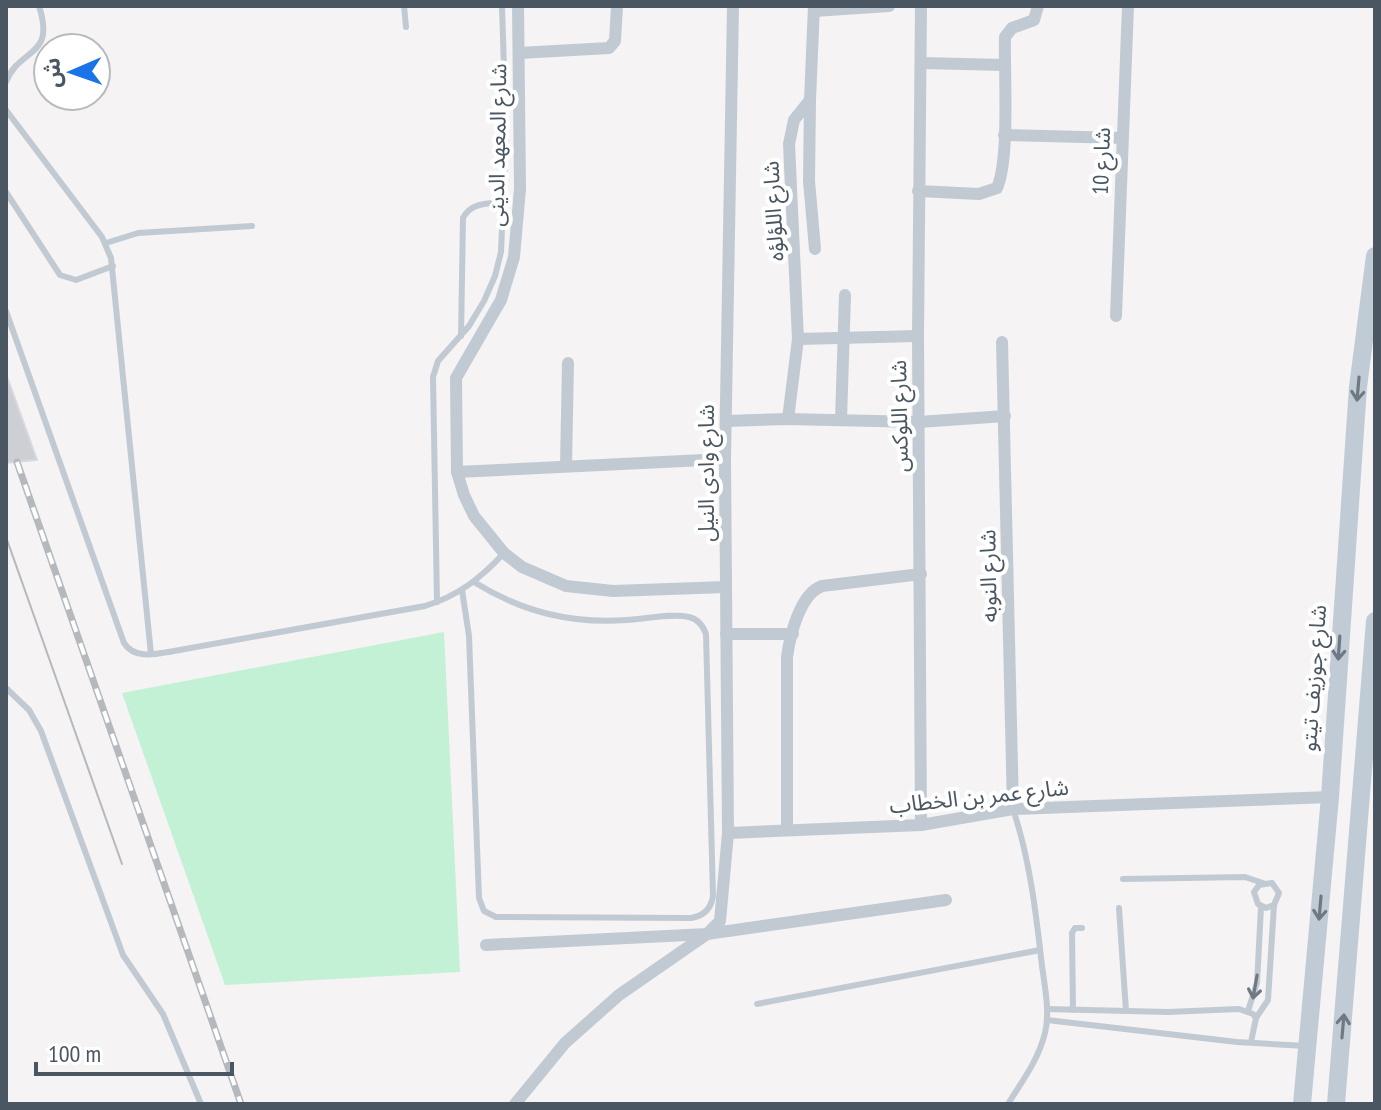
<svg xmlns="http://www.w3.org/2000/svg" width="1381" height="1110" viewBox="0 0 1381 1110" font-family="'PT Sans Narrow','Noto Sans Arabic',sans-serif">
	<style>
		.green { fill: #c3f1d5 }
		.building { fill: #cdcfd5; stroke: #d7d9de; stroke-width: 2 }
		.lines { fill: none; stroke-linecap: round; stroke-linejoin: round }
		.lane { stroke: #c1cad2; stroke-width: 6 }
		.street { stroke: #c1cad2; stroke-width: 12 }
		.secondary { stroke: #c1cbd6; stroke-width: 18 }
		.tram { stroke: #b5b8bd; stroke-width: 2 }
		.rail-casing { stroke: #b5b8bd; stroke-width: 7 }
		.rail { stroke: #fff; stroke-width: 4; stroke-dasharray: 12; stroke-linecap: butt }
		.oneway { stroke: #6e7984 }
		.oneway2 { stroke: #6e7983 }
		.labels { text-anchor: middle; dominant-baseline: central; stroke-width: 8; stroke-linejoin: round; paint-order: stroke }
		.street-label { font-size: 22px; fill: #4a5661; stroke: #fff }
	</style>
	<rect width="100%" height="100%" fill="#f5f3f3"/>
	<polygon class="green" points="444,632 460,972 225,985 122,693"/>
	<polygon class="building" points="6,374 37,460 6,463"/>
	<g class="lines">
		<g class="lane">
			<polyline points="404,6 406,27"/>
			<path d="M6,82c13,-35 50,-23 33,-76"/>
			<polyline points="6,110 102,237 111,258 151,654"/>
			<polyline points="6,192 60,275 76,280 113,266"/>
			<polyline points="106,243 138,233 252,226"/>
			<path d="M6,311l118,332c11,17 32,11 50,8l251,-45c33,-10 56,-28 79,-53"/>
			<path d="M461,336l2,-118c8,-16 25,-14 41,-16"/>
			<path d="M462,590l7,46 10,262 5,13 12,6 195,1c13,-2 20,-9 22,-22l-7,-262c-3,-8 -8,-15 -17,-17 -18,-4 -43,2 -62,3 -56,4 -105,-8 -153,-38"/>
			<polyline points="437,602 433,377 438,361 469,326 484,301 495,276 501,252 506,134 502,6"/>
			<polyline points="6,688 29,710 41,731 123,955 163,1014 201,1104"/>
			<polyline points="1123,879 1245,877 1263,883"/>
			<polyline points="1119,908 1126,1011"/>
			<polyline points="757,1004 1040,950"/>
			<polyline points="1047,1009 1168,1012 1239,1009 1253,1014 1256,1018 1251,1042"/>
			<polyline points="1073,1010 1072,933 1075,928 1082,928"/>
			<polyline points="1248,1011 1257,983 1261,907"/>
			<polyline points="1256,1018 1268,1000 1274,905 1279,893 1272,883 1259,885 1254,892 1258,904 1266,908 1274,905"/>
			<polyline points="1047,1020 1237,1042 1306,1046"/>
			<path d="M1008,1104c14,-23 30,-43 37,-71 5,-21 0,-45 -3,-67 -6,-53 -12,-106 -29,-157"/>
		</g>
		<g class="street">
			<polyline points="518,6 520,189 514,257 501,300 456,378 457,472 464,495 474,516 504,553 522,567 566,586 613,591 726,587"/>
			<polyline points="921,6 918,336 921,825"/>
			<polyline points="814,11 889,6"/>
			<polyline points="519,53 609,48 615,41 617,6"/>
			<polyline points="921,63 1004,65"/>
			<polyline points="810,100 809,181 815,249"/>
			<polyline points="1004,135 1121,138"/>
			<path d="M918,191l61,3 18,-6c13,-29 7,-116 8,-151l7,-9 22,-8 4,-14"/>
			<polyline points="1116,316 1128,6"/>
			<polyline points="798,339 918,336"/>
			<polyline points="1002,342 1013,809"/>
			<polyline points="788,419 798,339 789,144 794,120 810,100 814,6"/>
			<polyline points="841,420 845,295"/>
			<polyline points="726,421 788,419 919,422 1005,416"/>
			<polyline points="566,466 568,363"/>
			<polyline points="457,472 725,459"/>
			<polyline points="726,634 793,634"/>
			<path d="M787,830v-173c3,-22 13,-63 35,-71l99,-12"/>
			<polyline points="728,833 921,825 1013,809 1330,797"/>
			<polyline points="486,945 707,934 720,921 728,833 725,459 733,6"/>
			<polyline points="515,1104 565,1043 619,995 707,934 946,900"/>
		</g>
		<g class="secondary">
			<polyline points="1302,1104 1330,797 1358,387 1375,256"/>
			<polyline points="1336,1104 1375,621"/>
		</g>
		<polyline class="tram" points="6,537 122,864"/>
		<defs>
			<polyline id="rail" points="17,462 241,1104"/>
		</defs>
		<use href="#rail" class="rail-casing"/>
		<use href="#rail" class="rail"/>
	</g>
	<defs><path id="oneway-shaft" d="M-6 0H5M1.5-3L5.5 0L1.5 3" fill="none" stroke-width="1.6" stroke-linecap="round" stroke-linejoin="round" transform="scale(2)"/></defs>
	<g class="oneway">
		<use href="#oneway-shaft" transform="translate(1358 389) rotate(95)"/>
		<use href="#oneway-shaft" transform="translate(1339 648) rotate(94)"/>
		<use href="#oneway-shaft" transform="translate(1320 908) rotate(95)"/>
		<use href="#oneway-shaft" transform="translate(1343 1026) rotate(-85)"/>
	</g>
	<use class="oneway2" href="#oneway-shaft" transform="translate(1255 987) rotate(100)"/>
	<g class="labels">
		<g class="street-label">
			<text transform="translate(497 145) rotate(-89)">شارع المعهد الدينى</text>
			<text transform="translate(1101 161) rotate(-88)">شارع 10</text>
			<text transform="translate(773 211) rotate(-93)">شارع اللؤلؤه</text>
			<text transform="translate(899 416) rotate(-91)">شارع اللوكس</text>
			<text transform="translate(706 473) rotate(-90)">شارع وادى النيل</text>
			<text transform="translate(988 576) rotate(-91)">شارع النوبه</text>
			<text transform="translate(1313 678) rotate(-86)">شارع جوزيف تيتو</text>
			<text transform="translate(979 796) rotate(-6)">شارع عمر بن الخطاب</text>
		</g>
	</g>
	<rect width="1381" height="1110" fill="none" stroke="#4a5661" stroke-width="16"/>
	<g transform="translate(72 72) rotate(268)"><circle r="38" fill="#ffffff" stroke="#b7bbc0" stroke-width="2"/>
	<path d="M0-6L14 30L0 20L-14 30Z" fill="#1a73e8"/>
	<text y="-12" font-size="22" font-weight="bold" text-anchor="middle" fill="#4a5661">ش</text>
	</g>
	<path d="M36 1062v12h196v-12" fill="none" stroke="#4a5661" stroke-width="4"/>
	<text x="48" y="1062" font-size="24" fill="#4a5661" stroke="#ffffff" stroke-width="6" paint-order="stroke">100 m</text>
</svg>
